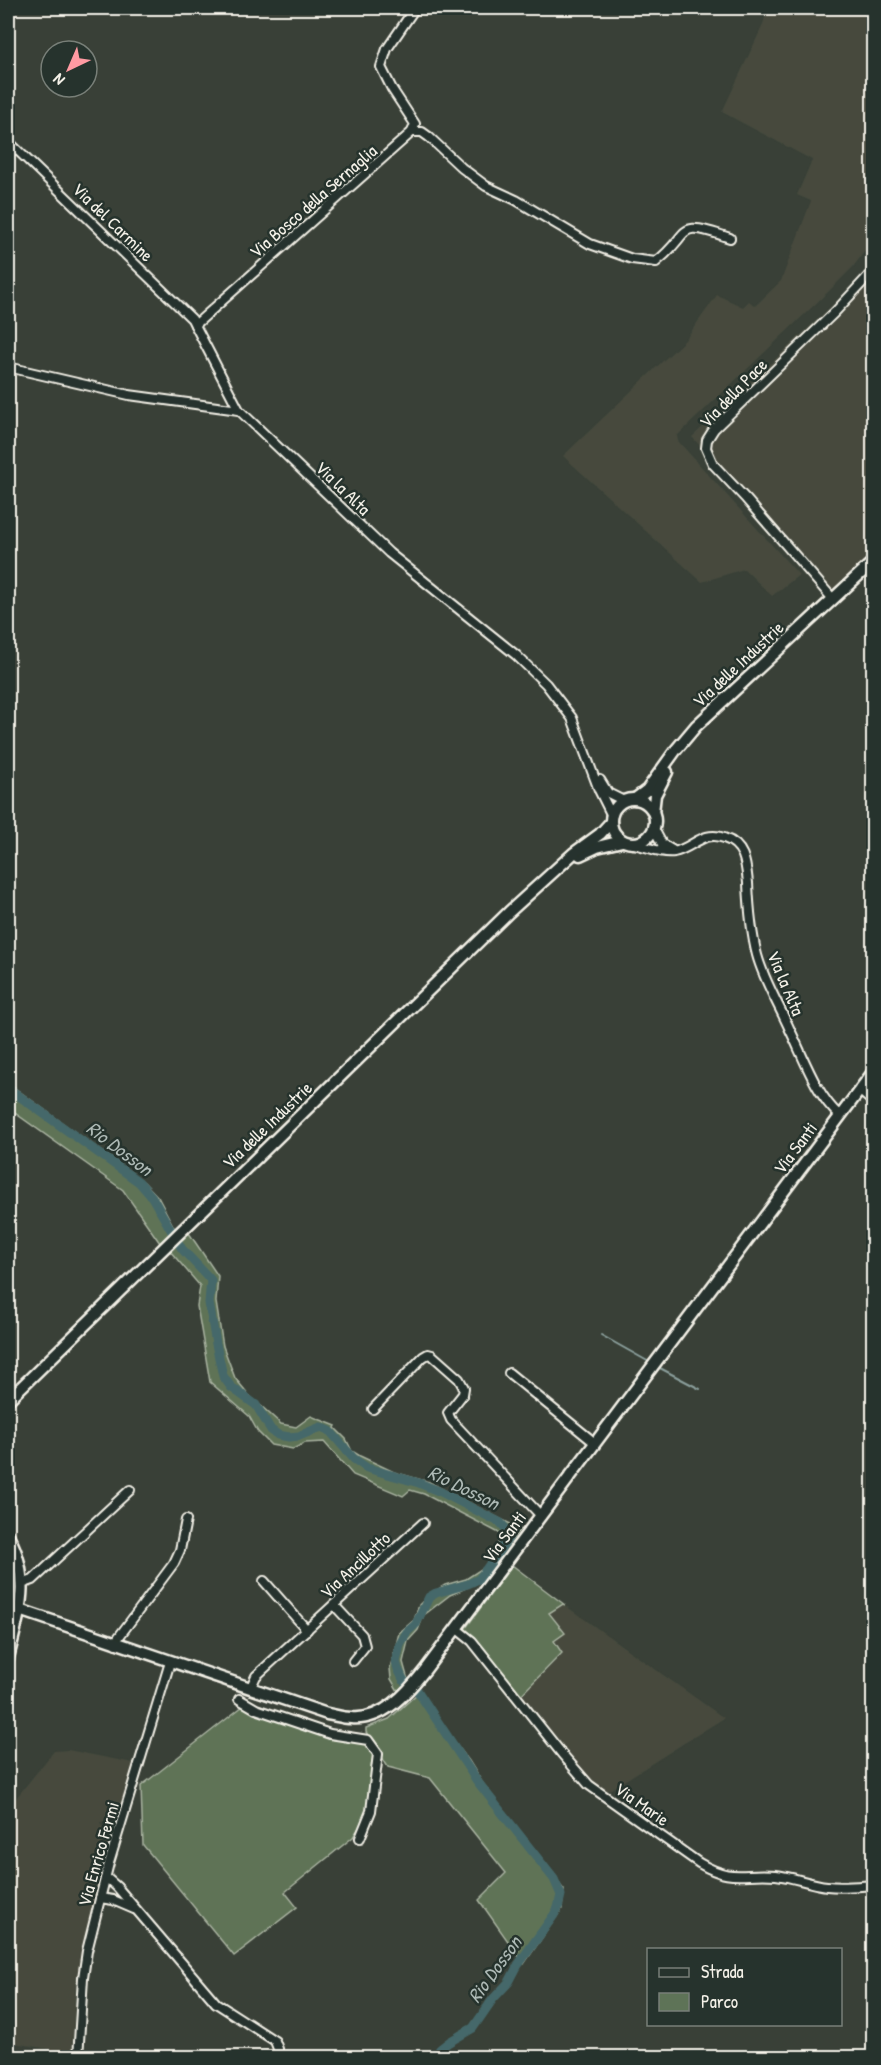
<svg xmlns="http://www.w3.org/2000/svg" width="881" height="2065" viewBox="0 0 881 2065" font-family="'Patrick Hand',sans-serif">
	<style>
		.built { fill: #464a3e }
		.green { fill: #5e7357; stroke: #a9b2a0; stroke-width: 1.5 }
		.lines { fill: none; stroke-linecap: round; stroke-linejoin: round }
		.stream { stroke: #8b9f9c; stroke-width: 2 }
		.canal { stroke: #45686a; stroke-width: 9 }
		.street-casing { stroke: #f4f1e8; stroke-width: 12 }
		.secondary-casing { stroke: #f4f1e8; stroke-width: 15 }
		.street { stroke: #26332d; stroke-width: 8 }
		.secondary { stroke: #26332d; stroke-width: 10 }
		.labels { text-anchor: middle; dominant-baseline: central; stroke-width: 5; stroke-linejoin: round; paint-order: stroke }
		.street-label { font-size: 18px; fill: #f4f1e8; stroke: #26332d }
		.water-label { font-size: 20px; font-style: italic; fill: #aebab6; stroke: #26332d }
	</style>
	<rect width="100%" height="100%" fill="#394037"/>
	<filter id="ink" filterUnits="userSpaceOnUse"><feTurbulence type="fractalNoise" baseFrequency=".0167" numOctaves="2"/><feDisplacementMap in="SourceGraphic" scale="12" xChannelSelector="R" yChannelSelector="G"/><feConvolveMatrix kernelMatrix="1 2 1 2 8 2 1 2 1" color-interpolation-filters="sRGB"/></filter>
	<g filter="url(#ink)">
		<g class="built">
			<polygon points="768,8 874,8 873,240 853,267 828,292 677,436 678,441 799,575 772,596 744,569 702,582 563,456 685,340 717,295 743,307 749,301 755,306 781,281 811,201 797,195 812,160 722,112 762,27"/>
			<polygon points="873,261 873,557 833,594 692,437 837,301 862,276"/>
			<polygon points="563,1604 724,1718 605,1793 592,1784 520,1696 562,1654 538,1620"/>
			<polygon points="68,1750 133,1763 118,1814 100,1823 111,1842 100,1881 76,1981 72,2053 8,2042 16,1986 8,1983 8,1808 54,1751"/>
		</g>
		<g class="green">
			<polygon points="8,1083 144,1182 158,1197 175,1229 160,1243 123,1190 8,1108"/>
			<polygon points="189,1233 218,1276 216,1302 223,1346 235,1378 249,1395 281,1424 296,1427 311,1416 336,1426 335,1428 346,1439 352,1451 360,1456 394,1472 429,1482 520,1529 480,1582 450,1595 424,1615 418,1630 408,1641 403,1662 408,1680 398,1691 391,1679 390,1668 399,1633 414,1620 419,1605 430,1594 445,1585 466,1579 486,1566 498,1544 501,1534 424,1494 410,1490 403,1496 353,1475 324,1442 305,1443 293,1449 271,1445 258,1432 249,1416 210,1382 197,1306 200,1286 170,1251"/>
			<polygon points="512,1565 565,1605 563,1604 549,1613 565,1633 554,1641 562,1653 520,1696 465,1629"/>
			<polygon points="418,1693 469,1761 482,1782 564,1890 562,1909 524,1964 479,1900 506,1873 430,1778 388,1767 366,1732 366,1728 389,1719"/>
			<polygon points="243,1706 368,1743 378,1755 366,1817 353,1837 285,1892 297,1907 234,1956 143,1845 141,1786"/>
		</g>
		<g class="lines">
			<g class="stream">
				<polyline points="601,1335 651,1363"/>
				<polyline points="658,1367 700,1389"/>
			</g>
			<polyline class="canal" points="8,1088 139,1182 152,1197 182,1249 211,1280 209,1303 216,1344 223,1376 231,1387 256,1405 271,1430 278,1435 289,1437 299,1436 321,1427 330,1431 354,1459 367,1468 419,1483 441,1492 501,1523 505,1528 509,1537 479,1579 468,1584 436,1593 429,1597 416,1624 407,1632 400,1644 396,1662 398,1669 404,1681 417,1690 477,1781 554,1879 561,1895 558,1908 554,1915 518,1965 509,1982 493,1999 473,2028 449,2042 440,2049 435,2058"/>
			<defs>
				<g id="street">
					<path d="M412,132h10l7,5 33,31 24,18 30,14 74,44 42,15 24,3c38,-30 17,-44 74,-24"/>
					<polyline points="8,141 192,319 195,325"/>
					<polyline points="8,367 129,395 239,410 389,553 516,655 546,684 572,718 599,790 612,816"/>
					<polyline points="239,410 195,325 412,132 415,124 392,89 381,67 387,49 415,8"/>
					<polyline points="833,599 746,499 713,464 706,448 707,440 714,429 835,312 874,270"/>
					<polyline points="600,780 608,793 624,801"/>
					<polyline points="654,829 662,844 672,850"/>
					<path d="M634,844c12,2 27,10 40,8 19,-4 29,-22 50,-14 21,7 22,26 24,45 1,23 3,49 9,72 7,26 22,50 33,75 14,28 26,65 50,86"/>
					<polyline points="859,1090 874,1103"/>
					<polyline points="509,1373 595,1443"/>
					<polyline points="373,1409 423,1357 428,1354 432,1355 459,1379 464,1388 463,1394 448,1413 451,1420 541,1516"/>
					<polyline points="264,1581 307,1630"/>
					<polyline points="22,1584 33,1580 130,1490"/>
					<polyline points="334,1605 362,1635 365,1646 353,1661"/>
					<path d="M457,1629l15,12 90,113 27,31 110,78c34,20 43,9 77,12 17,2 34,9 51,11 15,2 31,0 47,-1"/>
					<polyline points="116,1644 118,1638 174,1563 180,1550 186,1520"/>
					<polyline points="251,1687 256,1676 423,1523"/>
					<polyline points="239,1699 256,1709 330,1734 368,1740 378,1754 371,1811 360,1838"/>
					<polyline points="105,1879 109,1880 117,1887 216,2003 275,2041 278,2049"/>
					<polyline points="100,1898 113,1900 134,1909"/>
					<polyline points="78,2058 83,1978 87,1951 109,1863 170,1662"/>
				</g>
				<g id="secondary">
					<polyline points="635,799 647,790 675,751 696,726 874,561"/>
					<circle cx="633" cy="821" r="22"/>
					<polyline points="653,812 655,795 667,772"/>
					<polyline points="580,855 597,847 622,841"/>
					<polyline points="8,1400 509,912 574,853 600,834 611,822"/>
					<path d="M8,1535c24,44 11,77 0,123"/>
					<path d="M20,1610l307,104c7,1 16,4 24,4 32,3 56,-25 74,-48l449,-599"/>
				</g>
			</defs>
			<use href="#street" class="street-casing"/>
			<use href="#secondary" class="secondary-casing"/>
			<use href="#street" class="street"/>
			<use href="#secondary" class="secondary"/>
		</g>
	</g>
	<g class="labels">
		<g class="street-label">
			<text transform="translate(313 201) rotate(-41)">Via Bosco della Sernaglia</text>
			<text transform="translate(113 222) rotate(44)">Via del Carmine</text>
			<text transform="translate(733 393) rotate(-46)">Via della Pace</text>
			<text transform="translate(343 488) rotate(44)">Via la Alta</text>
			<text transform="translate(738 664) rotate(-43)">Via delle Industrie</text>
			<text transform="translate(786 983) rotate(67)">Via la Alta</text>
			<text transform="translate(267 1125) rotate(-44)">Via delle Industrie</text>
			<text transform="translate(795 1148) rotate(-53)">Via Santi</text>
			<text transform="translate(504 1537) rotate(-53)">Via Santi</text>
			<text transform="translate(355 1565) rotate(-43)">Via Ancillotto</text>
			<text transform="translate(642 1804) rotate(35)">Via Marie</text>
			<text transform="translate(98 1854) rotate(-74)">Via Enrico Fermi</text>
		</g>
		<g class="water-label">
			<text transform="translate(120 1148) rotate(37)">Rio Dosson</text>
			<text transform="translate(464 1487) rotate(26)">Rio Dosson</text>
			<text transform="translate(494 1969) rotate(-54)">Rio Dosson</text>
		</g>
	</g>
	<rect width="881" height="2065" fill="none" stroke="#26332d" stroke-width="30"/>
	<rect x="15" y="15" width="851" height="2035" fill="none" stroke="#f4f1e8" stroke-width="2" filter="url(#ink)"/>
	<rect x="647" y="1948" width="195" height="78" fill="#26332d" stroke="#787f78" stroke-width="1.5"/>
	<rect x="659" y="1968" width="30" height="9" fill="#26332d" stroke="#787f78" stroke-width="1.5"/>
	<text x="701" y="1978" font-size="18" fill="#f4f1e8">Strada</text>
	<rect x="659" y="1993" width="30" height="18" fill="#5e7357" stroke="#787f78" stroke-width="1.5"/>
	<text x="701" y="2008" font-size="18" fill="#f4f1e8">Parco</text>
	<g transform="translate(69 69) rotate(224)"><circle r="28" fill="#26332d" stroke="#787f78" stroke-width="1.5"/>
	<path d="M0-4.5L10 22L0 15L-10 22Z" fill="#ff9aa2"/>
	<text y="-9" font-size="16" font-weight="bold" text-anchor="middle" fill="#f4f1e8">N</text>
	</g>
</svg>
